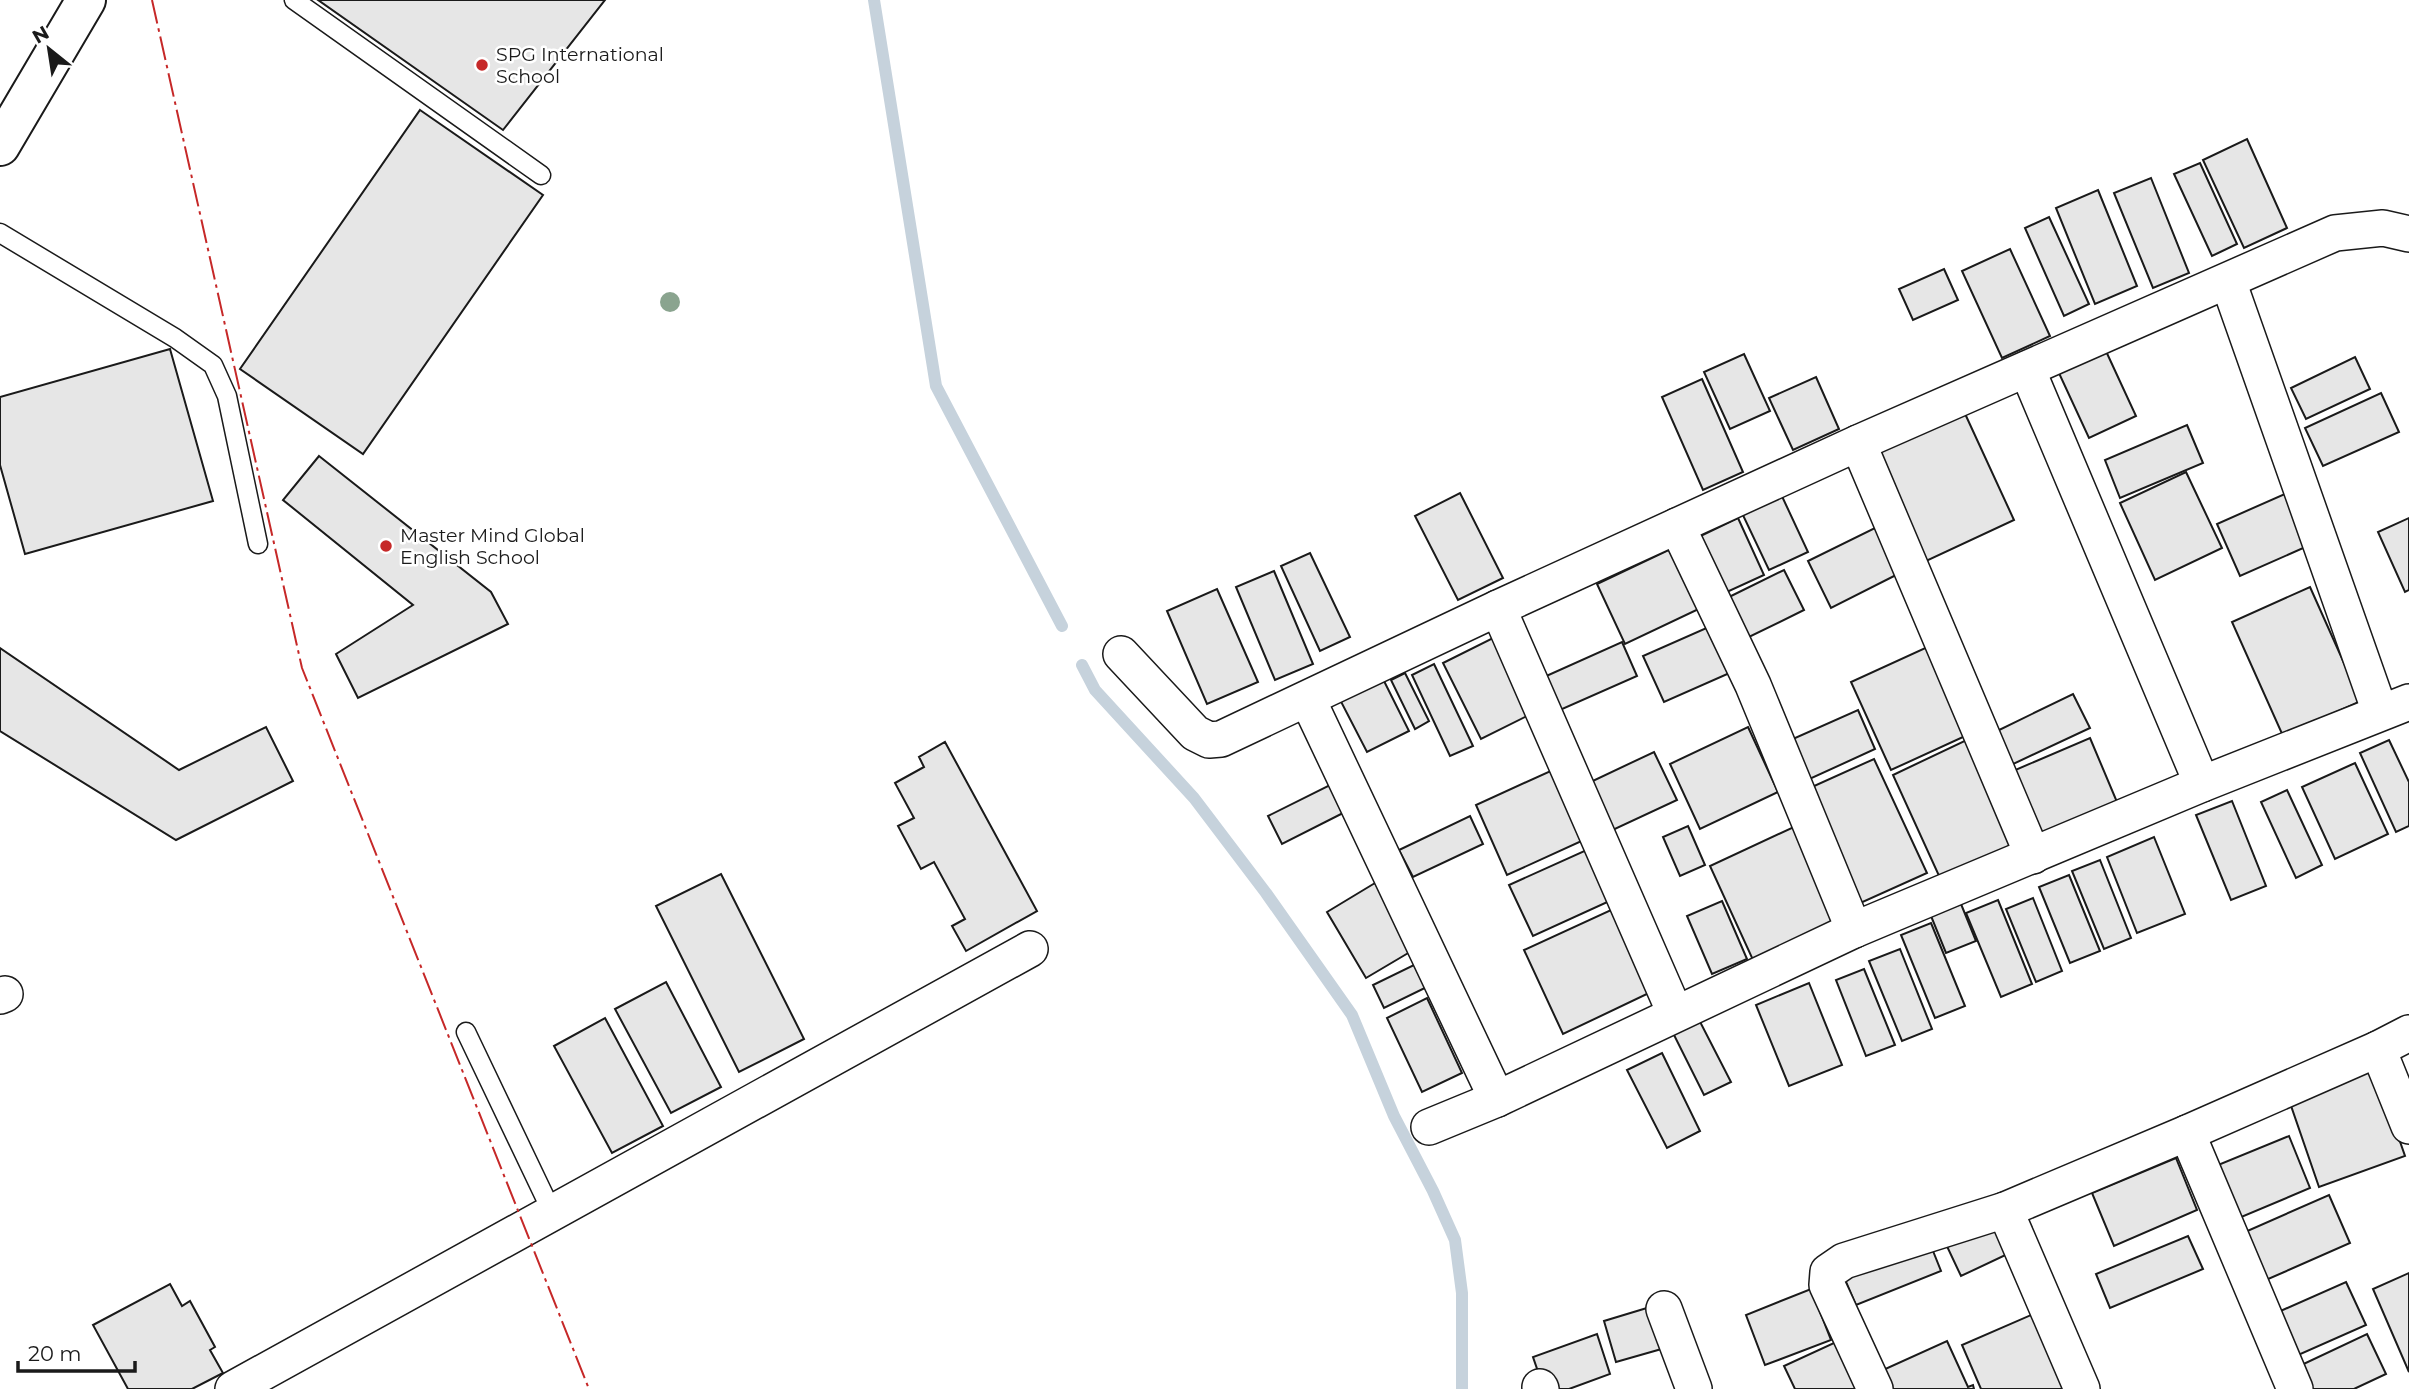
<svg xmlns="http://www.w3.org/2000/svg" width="2409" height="1389" viewBox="0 0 2409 1389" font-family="Montserrat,sans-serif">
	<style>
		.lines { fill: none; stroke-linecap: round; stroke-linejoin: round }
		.stream { stroke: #c6d2dc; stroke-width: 12 }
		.building { fill: #e6e6e6; stroke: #1a1a1a; stroke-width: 2 }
		.service-casing { stroke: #1a1a1a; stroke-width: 21 }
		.minor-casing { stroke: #1a1a1a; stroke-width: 38 }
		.primary-casing { stroke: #1a1a1a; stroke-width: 42 }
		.service { stroke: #fff; stroke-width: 18 }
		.minor { stroke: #fff; stroke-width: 35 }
		.primary { stroke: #fff; stroke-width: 38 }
		.power { stroke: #c62828; stroke-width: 2; stroke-dasharray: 24 5 3.5 5; stroke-linecap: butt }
		.tree { fill: #8aa48f }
		.poi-dot { fill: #c62828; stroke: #fff; stroke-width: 2.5 }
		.labels { text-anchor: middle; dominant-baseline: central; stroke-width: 5; stroke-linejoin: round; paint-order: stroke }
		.poi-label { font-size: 19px; fill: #1a1a1a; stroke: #fff; text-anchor: start }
	</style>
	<rect width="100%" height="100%" fill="#fff"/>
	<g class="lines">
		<g class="stream">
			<polyline points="874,0 936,386 1062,626"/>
			<polyline points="1082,665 1095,690 1194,798 1266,893 1352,1015 1394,1116 1433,1191 1455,1240 1462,1293 1462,1389"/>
		</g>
	</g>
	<g class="building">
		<polygon points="318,0 605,0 503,130"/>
		<polygon points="420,110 543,195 363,454 240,369"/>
		<polygon points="2247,139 2287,228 2244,248 2203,160"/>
		<polygon points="2200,163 2237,244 2212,256 2174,174"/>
		<polygon points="2151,178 2189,273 2153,288 2114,193"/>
		<polygon points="2098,190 2137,286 2095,304 2056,208"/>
		<polygon points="2049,217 2089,304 2064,316 2025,228"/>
		<polygon points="2010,249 2050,336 2002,358 1962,271"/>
		<polygon points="1944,269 1958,300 1913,320 1899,289"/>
		<polygon points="170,349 213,501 25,554 0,465 0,397"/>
		<polygon points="2105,349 2136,416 2089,438 2058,371"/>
		<polygon points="1744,354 1770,411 1730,429 1704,372"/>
		<polygon points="2355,357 2370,389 2306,419 2291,388"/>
		<polygon points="1816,377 1839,429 1793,450 1769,398"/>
		<polygon points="1702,379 1743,472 1703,490 1662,397"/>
		<polygon points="2381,393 2399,432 2323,466 2305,428"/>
		<polygon points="1961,405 2014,520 1924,562 1870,448"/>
		<polygon points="2187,425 2203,463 2120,498 2105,460"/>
		<polygon points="319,456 491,592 508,624 358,698 336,654 413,605 283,500"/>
		<polygon points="2186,472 2222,548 2155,580 2120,503"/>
		<polygon points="1780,492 1808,552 1769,570 1741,511"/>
		<polygon points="1460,493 1503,578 1458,600 1415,516"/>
		<polygon points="2287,493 2310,545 2240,576 2217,524"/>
		<polygon points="1738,518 1764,575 1716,597 1690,541"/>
		<polygon points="2409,518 2409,590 2405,592 2378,532"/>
		<polygon points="1883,524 1906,570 1831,608 1808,561"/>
		<polygon points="1677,546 1705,606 1625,644 1597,584"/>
		<polygon points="1310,553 1350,637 1320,651 1281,566"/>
		<polygon points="1784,570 1804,610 1749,637 1729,597"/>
		<polygon points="1274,571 1313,664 1275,680 1236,587"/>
		<polygon points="2310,587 2361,701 2283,736 2232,622"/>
		<polygon points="1217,589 1258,682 1207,704 1167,611"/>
		<polygon points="1720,622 1741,668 1664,702 1643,656"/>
		<polygon points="1497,636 1535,712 1481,739 1443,663"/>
		<polygon points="1622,642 1637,676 1560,710 1544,677"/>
		<polygon points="1934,644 1974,732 1891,770 1851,682"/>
		<polygon points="0,648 179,770 266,727 293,781 176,840 0,731"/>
		<polygon points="1434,664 1473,746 1450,756 1412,675"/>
		<polygon points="1378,669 1409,731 1367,752 1335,690"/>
		<polygon points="1405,673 1429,721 1415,729 1391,680"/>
		<polygon points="2073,694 2090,728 2011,765 1995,732"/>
		<polygon points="1858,710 1875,749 1803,782 1786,742"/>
		<polygon points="1748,727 1778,792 1700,829 1670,764"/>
		<polygon points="1975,736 2023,840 1940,878 1893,775"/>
		<polygon points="2090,738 2117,802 2033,838 2006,774"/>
		<polygon points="2389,740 2409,782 2409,826 2396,832 2360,753"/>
		<polygon points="945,742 1037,911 966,951 952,926 965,919 934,862 921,869 898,826 914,818 895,783 924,767 919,757"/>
		<polygon points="1654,752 1677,800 1602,835 1580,787"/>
		<polygon points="1874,759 1927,873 1856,905 1803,791"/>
		<polygon points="2355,763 2388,834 2335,859 2302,787"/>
		<polygon points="1555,769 1586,839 1507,875 1476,805"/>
		<polygon points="1336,782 1351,809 1282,844 1268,816"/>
		<polygon points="2287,790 2322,865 2296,878 2261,802"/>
		<polygon points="2232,801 2266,886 2231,900 2196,815"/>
		<polygon points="1470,816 1483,844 1413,877 1399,850"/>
		<polygon points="1688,826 1705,865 1680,876 1663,837"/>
		<polygon points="1796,826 1840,919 1753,960 1710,866"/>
		<polygon points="2154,837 2185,914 2137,933 2107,857"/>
		<polygon points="1591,848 1614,899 1533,936 1509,885"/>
		<polygon points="2100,860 2131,938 2104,949 2072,871"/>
		<polygon points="721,874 804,1039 739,1072 656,906"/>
		<polygon points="2069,875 2100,951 2070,963 2039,887"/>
		<polygon points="1375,883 1415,949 1366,978 1327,912"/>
		<polygon points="2033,898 2062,971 2036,982 2006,909"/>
		<polygon points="1998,900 2032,984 2001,997 1966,913"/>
		<polygon points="1722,901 1747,959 1712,974 1687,916"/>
		<polygon points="1961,904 1976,941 1946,953 1931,916"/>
		<polygon points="1611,910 1649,993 1563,1034 1524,950"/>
		<polygon points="1931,923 1965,1006 1935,1018 1901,935"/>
		<polygon points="1900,949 1932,1029 1902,1041 1869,961"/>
		<polygon points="1420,962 1431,985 1384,1008 1373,985"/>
		<polygon points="1864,969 1895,1045 1866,1056 1836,980"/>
		<polygon points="666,982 721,1087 671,1113 615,1009"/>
		<polygon points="1809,983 1842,1065 1789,1086 1756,1005"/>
		<polygon points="1427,998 1462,1073 1422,1092 1387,1018"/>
		<polygon points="1695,1012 1731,1082 1704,1095 1669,1025"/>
		<polygon points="605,1018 663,1126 612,1153 554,1046"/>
		<polygon points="1662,1053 1700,1131 1667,1148 1627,1070"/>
		<polygon points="2374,1067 2405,1156 2319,1187 2288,1097"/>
		<polygon points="2289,1136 2310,1188 2239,1218 2218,1165"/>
		<polygon points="2176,1158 2197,1210 2114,1246 2092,1193"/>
		<polygon points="2329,1195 2350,1243 2266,1280 2245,1232"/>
		<polygon points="1997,1215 2014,1251 1961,1276 1944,1240"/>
		<polygon points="2188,1236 2203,1269 2110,1308 2096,1274"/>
		<polygon points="1929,1241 1941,1271 1856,1305 1843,1275"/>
		<polygon points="2409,1273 2409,1372 2373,1289"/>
		<polygon points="2346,1282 2366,1325 2296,1356 2276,1313"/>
		<polygon points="170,1284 182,1306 190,1301 215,1347 210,1350 223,1373 192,1389 128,1389 93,1325"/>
		<polygon points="1811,1289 1831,1340 1765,1365 1746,1315"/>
		<polygon points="1660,1304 1672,1346 1616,1362 1604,1321"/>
		<polygon points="2038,1312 2071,1389 1981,1389 1962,1345"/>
		<polygon points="1597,1334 1610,1374 1569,1389 1544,1389 1533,1357"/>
		<polygon points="2367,1334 2386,1374 2354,1389 2305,1389 2295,1368"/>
		<polygon points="1947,1341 1968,1387 1973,1385 1974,1389 1891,1389 1883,1370"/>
		<polygon points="1836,1342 1857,1389 1795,1389 1784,1366"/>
	</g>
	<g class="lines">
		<defs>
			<g id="service">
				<polyline points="294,0 541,175"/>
				<polyline points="0,233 175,338 213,365 227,396 258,544"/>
				<polyline points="466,1032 552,1212"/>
			</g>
			<g id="minor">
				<polyline points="2228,281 2380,712"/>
				<polyline points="2027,369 2202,784"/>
				<polyline points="1858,443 2033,856"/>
				<polyline points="1677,526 1753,685 1854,930"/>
				<polyline points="1498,608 1675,1013"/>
				<polyline points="1121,654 1195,733 1209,740 1221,739 1498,608 1858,443 2335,233 2383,228 2409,234"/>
				<polyline points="1308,700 1497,1099"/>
				<polyline points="0,996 5,994"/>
				<polyline points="2378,1049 2409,1126"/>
				<polyline points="1429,1127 1497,1099 1854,930 2202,784 2409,702"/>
				<polyline points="2187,1133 2295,1389"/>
				<polyline points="2005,1210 2082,1389"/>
				<polyline points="1664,1309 1694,1389"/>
				<polyline points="1540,1387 1541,1389"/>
				<polyline points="233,1389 1030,949"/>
				<polyline points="1875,1389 1827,1285 1828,1272 1844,1261 2005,1210 2187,1133 2378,1049 2409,1033"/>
			</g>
			<polyline id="primary" points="0,146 86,0"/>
		</defs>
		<use href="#service" class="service-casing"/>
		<use href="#minor" class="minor-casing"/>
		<use href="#primary" class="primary-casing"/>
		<use href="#service" class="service"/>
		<use href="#minor" class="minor"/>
		<use href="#primary" class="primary"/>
		<polyline class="power" points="152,0 302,668 589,1389"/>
	</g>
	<circle class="tree" cx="670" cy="302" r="10"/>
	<g class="poi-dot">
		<circle cx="482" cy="65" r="7"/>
		<circle cx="386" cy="546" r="7"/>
	</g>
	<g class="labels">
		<g class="poi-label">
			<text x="496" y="54">SPG International<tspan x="496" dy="22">School</tspan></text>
			<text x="400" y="535">Master Mind Global<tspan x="400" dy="22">English School</tspan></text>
		</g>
	</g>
	<g transform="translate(49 49) rotate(330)" stroke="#ffffff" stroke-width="5" paint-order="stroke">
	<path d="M0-5L12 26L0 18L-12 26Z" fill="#1a1a1a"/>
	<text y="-10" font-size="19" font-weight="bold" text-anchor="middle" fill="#1a1a1a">N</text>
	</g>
	<path d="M18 1361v10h117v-10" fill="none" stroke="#1a1a1a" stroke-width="3.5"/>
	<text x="28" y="1361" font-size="21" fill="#1a1a1a" stroke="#ffffff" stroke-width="5" paint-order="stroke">20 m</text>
</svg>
